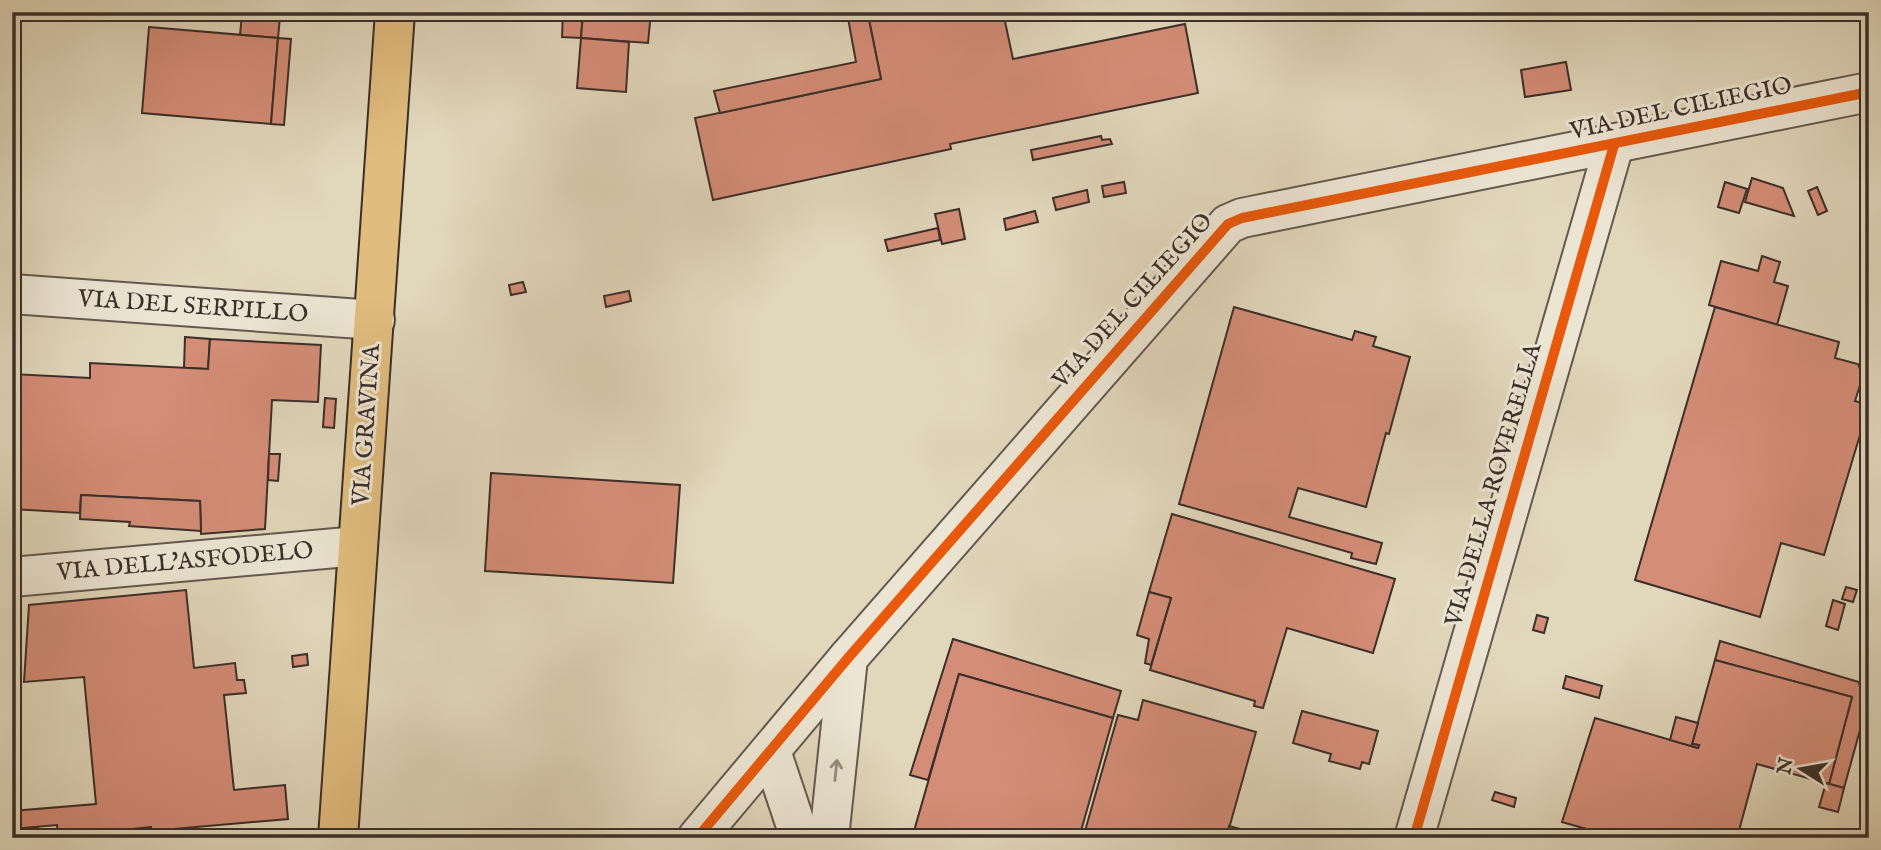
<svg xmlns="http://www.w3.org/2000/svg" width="1881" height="850" viewBox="0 0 1881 850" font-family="'IM FELL English',serif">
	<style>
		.building { fill: #d48d77; stroke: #3b2f29; stroke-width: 2 }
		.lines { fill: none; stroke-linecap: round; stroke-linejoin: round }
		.minor-casing { stroke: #64594e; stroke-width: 42 }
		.major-casing { stroke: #3b2f29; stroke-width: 42 }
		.minor { stroke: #ece5d3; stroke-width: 38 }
		.major { stroke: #e0bc7e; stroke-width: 38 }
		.cycleway-casing { stroke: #ece5d3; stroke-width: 15 }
		.cycleway { stroke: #e8590c; stroke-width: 10 }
		.oneway { stroke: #948a7e }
		.labels { text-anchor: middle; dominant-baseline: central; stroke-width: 6; stroke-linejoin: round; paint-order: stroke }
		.street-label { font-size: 24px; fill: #3b2f29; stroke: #ece5d3 }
	</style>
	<rect width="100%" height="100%" fill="#e1d7bb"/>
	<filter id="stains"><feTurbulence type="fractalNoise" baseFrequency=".00286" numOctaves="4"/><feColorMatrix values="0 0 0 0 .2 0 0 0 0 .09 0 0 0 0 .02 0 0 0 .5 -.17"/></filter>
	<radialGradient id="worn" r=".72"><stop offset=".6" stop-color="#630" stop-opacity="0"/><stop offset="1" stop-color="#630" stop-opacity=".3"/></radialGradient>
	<g class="building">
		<polygon points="563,12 583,12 581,38 562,37"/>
		<polygon points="583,12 651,12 648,43 581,38"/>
		<polygon points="883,12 1003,12 1013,59 1185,24 1198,93 950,144 951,149 713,200 695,118 881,79 868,15"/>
		<polygon points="242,14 280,17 278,38 240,35"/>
		<polygon points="868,15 881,79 720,113 714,91 856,62 848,18"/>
		<polygon points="149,27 278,38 271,124 142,113"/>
		<polygon points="278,38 291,39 284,125 271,124"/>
		<polygon points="581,38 629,42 626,92 577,88"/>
		<polygon points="1566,62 1571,90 1525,97 1521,70"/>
		<polygon points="1101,136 1102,140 1110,139 1112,144 1033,160 1031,150"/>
		<polygon points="1752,178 1783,188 1794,216 1745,202"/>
		<polygon points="1124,182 1126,193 1104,197 1102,186"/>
		<polygon points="1725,182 1747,189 1739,213 1718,207"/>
		<polygon points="1817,187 1827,211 1818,215 1808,191"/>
		<polygon points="1087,190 1089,202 1056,210 1053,198"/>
		<polygon points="959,209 965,239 942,244 935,214"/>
		<polygon points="1035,211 1038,222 1006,230 1004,219"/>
		<polygon points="938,228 940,240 888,251 885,240"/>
		<polygon points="1762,256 1780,262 1774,282 1788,286 1777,325 1709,305 1721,261 1758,271"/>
		<polygon points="523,282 526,292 511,295 509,285"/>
		<polygon points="629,291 631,301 606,307 604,296"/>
		<polygon points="1234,307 1352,340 1355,331 1376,337 1373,346 1410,357 1389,434 1386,433 1366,507 1298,488 1289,517 1382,543 1376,564 1351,558 1352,553 1179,504"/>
		<polygon points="1715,307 1839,342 1835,358 1858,364 1863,376 1855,401 1869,405 1824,555 1781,543 1760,617 1635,580"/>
		<polygon points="185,337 210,339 208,369 184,368"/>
		<polygon points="210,339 321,345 318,402 272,400 265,529 201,534 200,501 81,495 80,513 12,509 12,374 90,378 90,363 208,369"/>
		<polygon points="325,398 336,399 334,428 323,427"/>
		<polygon points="269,454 280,454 278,481 268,480"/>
		<polygon points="491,473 680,485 673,583 485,571"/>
		<polygon points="81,495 200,501 201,531 129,526 130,522 80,519"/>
		<polygon points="1172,514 1395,579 1373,653 1287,628 1263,708 1254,706 1255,701 1150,670 1171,598 1149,592"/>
		<polygon points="1846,587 1857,590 1853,602 1842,599"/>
		<polygon points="186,590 194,668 235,663 237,680 244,680 246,693 224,695 234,790 285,785 288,819 151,831 151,827 58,836 57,825 12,829 12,811 96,804 84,677 24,682 29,605"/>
		<polygon points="1149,592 1171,598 1151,665 1145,663 1149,639 1137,635"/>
		<polygon points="1833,600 1845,604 1838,630 1826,626"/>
		<polygon points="1537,615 1548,618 1544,633 1533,630"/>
		<polygon points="953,639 1121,691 1113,718 959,674 928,780 910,775"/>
		<polygon points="1720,641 1859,682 1865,712 1844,788 1829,784 1852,697 1715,660"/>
		<polygon points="307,654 308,665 293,667 292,656"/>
		<polygon points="1715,660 1852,697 1829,784 1757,764 1737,838 1618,838 1562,822 1595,718 1698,748 1699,745 1692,744"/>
		<polygon points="959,674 1113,718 1079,838 912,838"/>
		<polygon points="1566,676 1602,686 1599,698 1563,688"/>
		<polygon points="1143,700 1256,732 1228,832 1218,830 1215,838 1083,838 1118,715 1138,720"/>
		<polygon points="1302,711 1378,731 1369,764 1362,762 1360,769 1329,761 1331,754 1293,743"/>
		<polygon points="1676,717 1698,723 1692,744 1699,745 1698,748 1670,740"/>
		<polygon points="1826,783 1844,788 1838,812 1819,807"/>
		<polygon points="1495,792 1516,798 1514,807 1492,800"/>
		<polygon points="1229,826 1262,835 1261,838 1236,838 1217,832 1218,830 1228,832"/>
		<polygon points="38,827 39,838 12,838 13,829"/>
	</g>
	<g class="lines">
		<defs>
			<g id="minor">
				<polyline points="12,294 375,320"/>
				<polyline points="12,577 358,546"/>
				<polyline points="771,751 800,838"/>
				<polyline points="697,838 848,658 1228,224 1242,218 1869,92"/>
				<polyline points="829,838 848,658"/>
				<polyline points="1414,838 1614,145"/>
			</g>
			<polyline id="major" points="338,838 395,12"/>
		</defs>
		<use href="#minor" class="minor-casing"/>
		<use href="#major" class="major-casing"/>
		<use href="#minor" class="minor"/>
		<use href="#major" class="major"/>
		<defs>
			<g id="cycleway">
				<polyline points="697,838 848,658 1228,224 1242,218 1869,92"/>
				<polyline points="1414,838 1614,145"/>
			</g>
		</defs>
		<use href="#cycleway" class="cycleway-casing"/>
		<use href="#cycleway" class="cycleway"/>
	</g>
	<defs><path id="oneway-shaft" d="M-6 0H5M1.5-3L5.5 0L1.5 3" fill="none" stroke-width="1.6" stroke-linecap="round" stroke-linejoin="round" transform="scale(1.75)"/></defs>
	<use class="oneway" href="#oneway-shaft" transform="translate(836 770) rotate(-84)"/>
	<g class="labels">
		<g class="street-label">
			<text transform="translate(1681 109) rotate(-12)">VIA DEL CILIEGIO</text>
			<text transform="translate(1133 301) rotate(-48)">VIA DEL CILIEGIO</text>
			<text transform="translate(193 307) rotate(4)">VIA DEL SERPILLO</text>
			<text transform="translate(367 425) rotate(-86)">VIA GRAVINA</text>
			<text transform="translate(1494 485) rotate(-74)">VIA DELLA ROVERELLA</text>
			<text transform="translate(185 562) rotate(-5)">VIA DELL'ASFODELO</text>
		</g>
	</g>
	<rect width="1881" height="850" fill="none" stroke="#e1d7bb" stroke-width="42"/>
	<rect x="14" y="14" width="1853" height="822" fill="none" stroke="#3b2f29" stroke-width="3.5"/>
	<rect x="21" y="21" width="1839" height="808" fill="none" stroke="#3b2f29" stroke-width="2"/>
	<g transform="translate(1801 769) rotate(281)" stroke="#ece5d3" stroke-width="5" paint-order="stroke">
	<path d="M0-5L12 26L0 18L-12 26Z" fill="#3b2f29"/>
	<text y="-10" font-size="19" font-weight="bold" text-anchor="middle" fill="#3b2f29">N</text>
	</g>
	<rect width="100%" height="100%" filter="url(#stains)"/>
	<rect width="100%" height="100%" fill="url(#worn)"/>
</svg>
